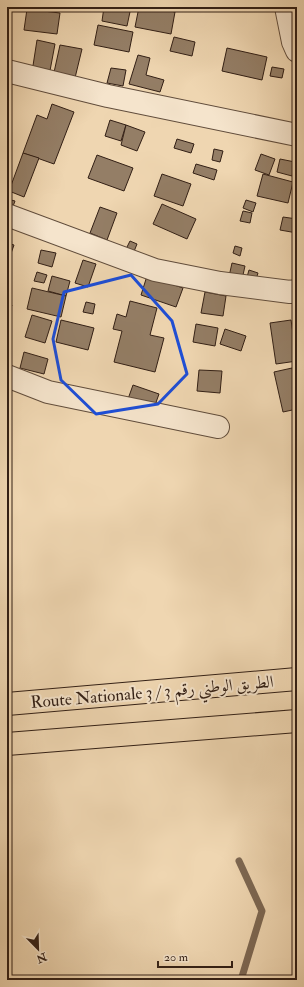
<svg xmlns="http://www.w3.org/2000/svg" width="304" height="987" viewBox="0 0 304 987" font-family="'IM FELL Double Pica',Amiri,serif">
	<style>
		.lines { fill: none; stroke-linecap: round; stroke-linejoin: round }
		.stream { stroke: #7d6853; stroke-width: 7 }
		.building { fill: #947e66; stroke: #321f15 }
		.street-casing { stroke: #614d3c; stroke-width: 24 }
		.highway-casing { stroke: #321f15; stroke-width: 24 }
		.street { stroke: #f5e4cc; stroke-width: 22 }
		.highway { stroke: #efd6b1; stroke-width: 22 }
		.marked { fill: none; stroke: #1d4ed8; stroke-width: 3; stroke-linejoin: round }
		.labels { text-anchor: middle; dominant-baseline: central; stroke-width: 4; stroke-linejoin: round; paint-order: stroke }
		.street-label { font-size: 17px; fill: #321f15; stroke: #f5e4cc }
	</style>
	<rect width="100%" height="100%" fill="#efd6b1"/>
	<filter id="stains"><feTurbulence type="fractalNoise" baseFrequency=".005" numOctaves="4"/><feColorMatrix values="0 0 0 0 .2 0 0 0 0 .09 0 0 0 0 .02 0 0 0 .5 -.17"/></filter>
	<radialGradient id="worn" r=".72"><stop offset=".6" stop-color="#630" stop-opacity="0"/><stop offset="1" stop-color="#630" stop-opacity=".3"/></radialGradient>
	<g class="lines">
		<polyline class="stream" points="239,861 262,911 241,980"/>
	</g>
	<g class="building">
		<polygon points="48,7 61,7 60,10"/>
		<polygon points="104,7 131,7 127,26 102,21"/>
		<polygon points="139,7 150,7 175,12 171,34 135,27"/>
		<polygon points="27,9 60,13 57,34 24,30"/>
		<polygon points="98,25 133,32 129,52 94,45"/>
		<polygon points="174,37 195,42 192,56 170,51"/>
		<polygon points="37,40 55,44 49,76 32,72"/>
		<polygon points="60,45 82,49 74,82 53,77"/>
		<polygon points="227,48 267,57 262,80 222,71"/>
		<polygon points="138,55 150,58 146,75 164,80 160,92 129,84"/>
		<polygon points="272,67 284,69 282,78 270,76"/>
		<polygon points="111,68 126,70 123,86 107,83"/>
		<polygon points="52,104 74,112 54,164 23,153 37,115 47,119"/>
		<polygon points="110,120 126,125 121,141 105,136"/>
		<polygon points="126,125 145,132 137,151 121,145"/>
		<polygon points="177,139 194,144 191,153 174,148"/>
		<polygon points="214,149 223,151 220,162 212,160"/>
		<polygon points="23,153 39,158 24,197 9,191"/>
		<polygon points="261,154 275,159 269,175 255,170"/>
		<polygon points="97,155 133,168 124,191 88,178"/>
		<polygon points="280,159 295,162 292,176 277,172"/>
		<polygon points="196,164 217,170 214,180 193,173"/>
		<polygon points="162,174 191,184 183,206 154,196"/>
		<polygon points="263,174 293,182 288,203 257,196"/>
		<polygon points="7,199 15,201 12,209 7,207"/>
		<polygon points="246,200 256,203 253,212 243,208"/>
		<polygon points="162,204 196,219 187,239 153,224"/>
		<polygon points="100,207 117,213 107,240 90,233"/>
		<polygon points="243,211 252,213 250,223 240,221"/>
		<polygon points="283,217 297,219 297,233 280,230"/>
		<polygon points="130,241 137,244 133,254 125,251"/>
		<polygon points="7,243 14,245 9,259 7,258"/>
		<polygon points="235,246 242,248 240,256 233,253"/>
		<polygon points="41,250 56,253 52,267 38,263"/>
		<polygon points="83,260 96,264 88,287 75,283"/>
		<polygon points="232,263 245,266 241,284 228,281"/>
		<polygon points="249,270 258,273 254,286 245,284"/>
		<polygon points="37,272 47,275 44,283 34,281"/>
		<polygon points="52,276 70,281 66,296 48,291"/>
		<polygon points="147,276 183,288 176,307 141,295"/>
		<polygon points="32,288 66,296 61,317 27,309"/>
		<polygon points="205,292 226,296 223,316 201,313"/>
		<polygon points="130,301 157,308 150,335 164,338 155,372 114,362 122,331 113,329 117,314 126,317"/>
		<polygon points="86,302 95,304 93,314 83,312"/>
		<polygon points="7,303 12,305 7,320"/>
		<polygon points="32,315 52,321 45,343 25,337"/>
		<polygon points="61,320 94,328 88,350 56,342"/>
		<polygon points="291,320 297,361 276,364 270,323"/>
		<polygon points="196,324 218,328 215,346 193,342"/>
		<polygon points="225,329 246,336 241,351 220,344"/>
		<polygon points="24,352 48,359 44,374 20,368"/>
		<polygon points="292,368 297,391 297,409 283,412 274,372"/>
		<polygon points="199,370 222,371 220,393 197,391"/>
		<polygon points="133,385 159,394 154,408 128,399"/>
	</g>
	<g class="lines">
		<defs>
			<g id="street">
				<polyline points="286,7 293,42 297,51"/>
				<polyline points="7,71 108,96 297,135"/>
				<polyline points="7,215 155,270 220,283 290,292 297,291"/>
				<polyline points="7,376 48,392 218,427"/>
			</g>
			<g id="highway">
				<polyline points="7,704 297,679"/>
				<polyline points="7,744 297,721"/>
			</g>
		</defs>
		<use href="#street" class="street-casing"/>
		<use href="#highway" class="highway-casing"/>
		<use href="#street" class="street"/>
		<use href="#highway" class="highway"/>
	</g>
	<path class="marked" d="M131,275l41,46 15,53 -29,30 -62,10 -35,-34 -8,-41 11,-47z"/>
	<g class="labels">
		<g class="street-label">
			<text transform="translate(152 692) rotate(-5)">Route Nationale 3 / الطريق الوطني رقم 3</text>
		</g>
	</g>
	<rect width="304" height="987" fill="none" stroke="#efd6b1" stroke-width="24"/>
	<rect x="8" y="8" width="288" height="971" fill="none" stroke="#321f15" stroke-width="2"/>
	<rect x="12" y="12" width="280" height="963" fill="none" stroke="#321f15"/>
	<g transform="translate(38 949) rotate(157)" stroke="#f5e4cc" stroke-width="3" paint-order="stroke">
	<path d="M0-3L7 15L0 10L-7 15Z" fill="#321f15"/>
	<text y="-6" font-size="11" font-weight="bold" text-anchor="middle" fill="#321f15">N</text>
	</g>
	<path d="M158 961v6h74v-6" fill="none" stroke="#321f15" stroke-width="2"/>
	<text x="164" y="961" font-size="12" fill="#321f15" stroke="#f5e4cc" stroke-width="3" paint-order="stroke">20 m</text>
	<rect width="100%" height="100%" filter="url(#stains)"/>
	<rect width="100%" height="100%" fill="url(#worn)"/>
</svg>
